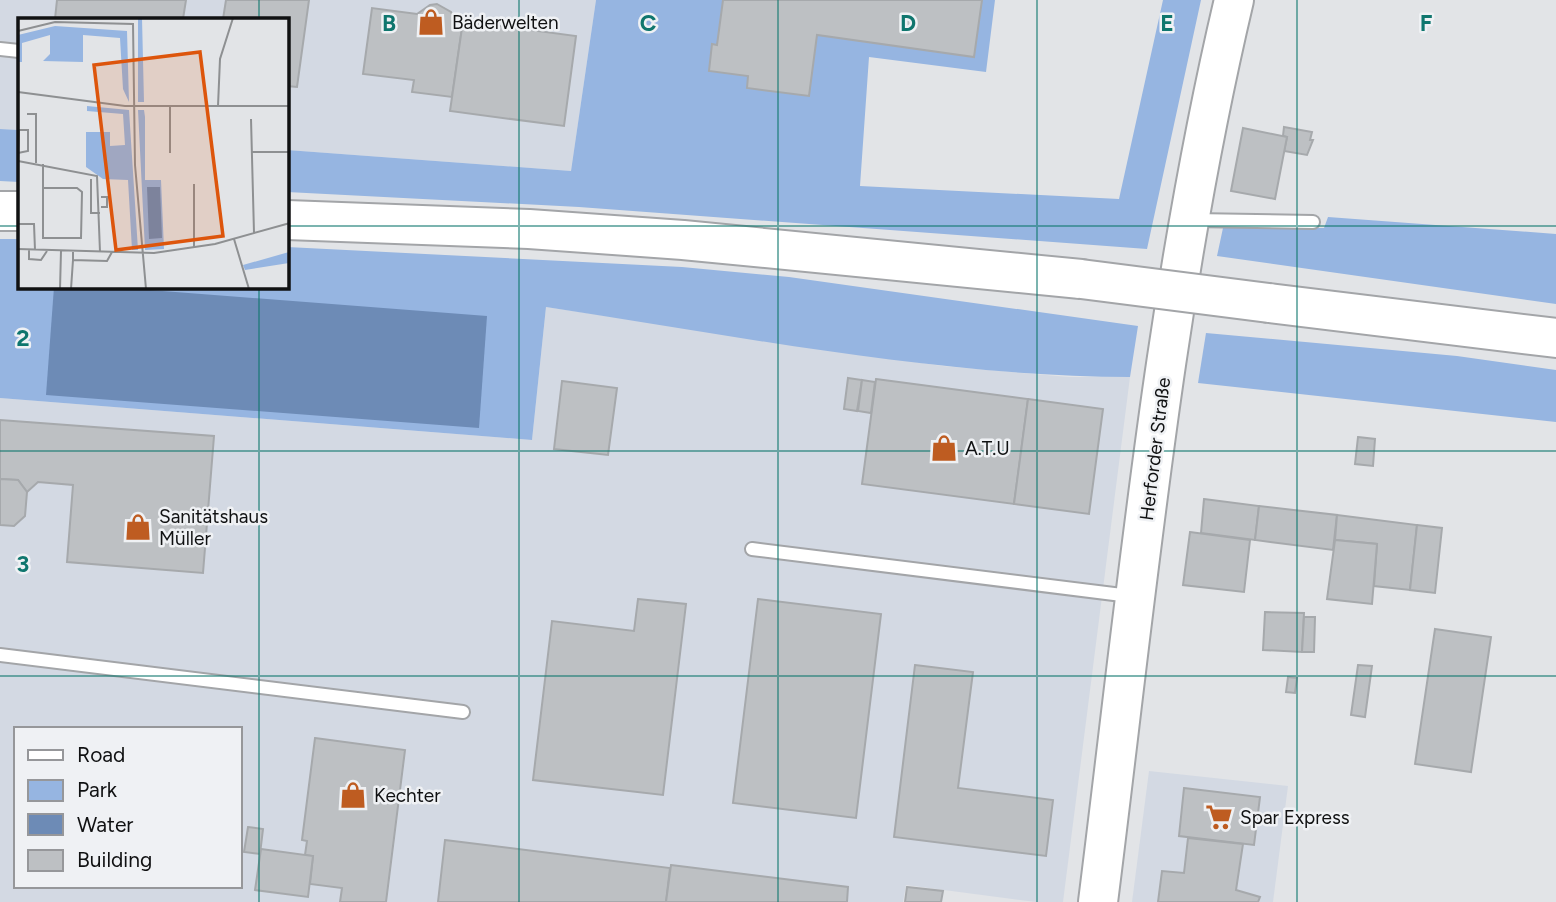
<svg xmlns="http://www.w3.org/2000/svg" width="1556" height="902" viewBox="0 0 1556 902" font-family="Figtree,sans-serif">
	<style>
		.built { fill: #d3d9e3; fill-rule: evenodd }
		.green { fill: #96b5e1 }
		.water { fill: #6d8bb6 }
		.building { fill: #bdc0c3; stroke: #a6a9ac; stroke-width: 2 }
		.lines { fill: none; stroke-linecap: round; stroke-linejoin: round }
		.lane-casing { stroke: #a3a5a8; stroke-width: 16 }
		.primary-casing { stroke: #a3a5a8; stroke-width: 42 }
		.lane { stroke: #fff; stroke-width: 12 }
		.primary { stroke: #fff; stroke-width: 38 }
		.primary-bridge-casing { stroke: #a3a5a8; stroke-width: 42; stroke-linecap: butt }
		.primary-bridge { stroke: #fff; stroke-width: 38 }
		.grid { fill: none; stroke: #0f766e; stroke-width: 2; stroke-opacity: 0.55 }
		.labels { text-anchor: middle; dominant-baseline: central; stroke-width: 5; stroke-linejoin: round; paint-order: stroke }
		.poi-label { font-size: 19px; fill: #101112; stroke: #eff1f4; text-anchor: start }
		.street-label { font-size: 19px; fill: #101112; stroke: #eff1f4 }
		.inset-road { fill: none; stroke: #8e9092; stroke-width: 2 }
		.view { fill: #dd550c; fill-opacity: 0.15; stroke: #dd550c; stroke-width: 3.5 }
		.inset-edge { fill: none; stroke: #101112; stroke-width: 3.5 }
		.grid-label { font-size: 23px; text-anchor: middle; font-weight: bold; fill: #0f766e; stroke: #eff1f4; stroke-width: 5; stroke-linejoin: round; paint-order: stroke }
	</style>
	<rect width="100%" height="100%" fill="#e2e4e7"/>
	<g class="built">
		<polygon points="0,0 596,0 571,171 287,150 287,19 19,19 19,130 0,129"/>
		<path d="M546,307l396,59 127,11h61l-67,525h-27l-130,-17 -3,17h-903v-504l532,42zM16,729h224v157h-224z"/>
		<polygon points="1149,771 1288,786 1273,902 1132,902"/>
	</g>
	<g class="green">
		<polygon points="596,0 995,0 986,72 869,57 860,186 1119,199 1163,0 1201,0 1147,249 579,207 287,192 287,150 571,171"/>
		<polygon points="0,129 19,130 19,182 0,181"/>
		<polygon points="1328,217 1556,234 1556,304 1217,256 1223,228 1324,228"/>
		<path d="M0,239h19v48h268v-40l395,20 107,10 349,49 -8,51c-196,-1 -391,-41 -584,-70l-14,133 -532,-42z"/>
		<polygon points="1206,333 1457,356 1556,370 1556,422 1198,383"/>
	</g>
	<polygon class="water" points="54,287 111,287 487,316 479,428 46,395"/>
	<g class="building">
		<polygon points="57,0 186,0 183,19 55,19"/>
		<polygon points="226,0 309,0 297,87 287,86 287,19 223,19"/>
		<polygon points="723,0 982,0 974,57 817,35 809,96 747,88 748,76 709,71 712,44 717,45"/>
		<polygon points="437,4 451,12 454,19 463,21 452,97 412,92 414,80 363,74 372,8 417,14 430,5"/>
		<polygon points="463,21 576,36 564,126 450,111"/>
		<polygon points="1284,127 1312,132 1310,140 1313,140 1307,155 1284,151 1287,137 1283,136"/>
		<polygon points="1243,128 1287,137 1275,199 1231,191"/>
		<polygon points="848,378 862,380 857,411 844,409"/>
		<polygon points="876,379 1028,399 1014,504 862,484"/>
		<polygon points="862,380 875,382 871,413 858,411"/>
		<polygon points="562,381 617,388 608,455 554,449"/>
		<polygon points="1028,399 1103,409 1089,514 1014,504"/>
		<polygon points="0,420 214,436 203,573 67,562 73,485 38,482 27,492 18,480 0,479"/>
		<polygon points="1358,437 1375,439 1373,466 1355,464"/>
		<polygon points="0,479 18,480 27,492 25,516 14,526 0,525"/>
		<polygon points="1204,499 1259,506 1255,540 1201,533"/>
		<polygon points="1259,506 1337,515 1333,550 1255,540"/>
		<polygon points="1337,515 1417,525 1410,590 1374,586 1377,544 1335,540"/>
		<polygon points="1417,525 1442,528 1435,593 1410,590"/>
		<polygon points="1190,532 1250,540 1244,592 1183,585"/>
		<polygon points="1335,540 1377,544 1372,604 1327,599"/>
		<polygon points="638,599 686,604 663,795 533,780 552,621 634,631"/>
		<polygon points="758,599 881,614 856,818 733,803"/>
		<polygon points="1265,612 1304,613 1302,652 1263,650"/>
		<polygon points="1304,617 1315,617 1314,652 1302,652"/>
		<polygon points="1435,629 1491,637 1471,772 1415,764"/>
		<polygon points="915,665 973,672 958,788 1053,800 1046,856 894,837"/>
		<polygon points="1358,665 1372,666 1365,717 1351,715"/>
		<polygon points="1288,677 1297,678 1295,693 1286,692"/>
		<polygon points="315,738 405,750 386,902 340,902 342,888 310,884 313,856 305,855 307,841 302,840"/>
		<polygon points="1184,788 1260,797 1254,845 1179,836"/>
		<polygon points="248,827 263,829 260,854 244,852"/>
		<polygon points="1188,838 1243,844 1236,890 1260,897 1258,902 1158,902 1162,871 1184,873"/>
		<polygon points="445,840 670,868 666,902 438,902"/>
		<polygon points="261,849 313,856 308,897 255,890"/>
		<polygon points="671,865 848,887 847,902 666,902"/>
		<polygon points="907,887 943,891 941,902 905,902"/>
	</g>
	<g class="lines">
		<defs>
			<g id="lane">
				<polyline points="0,49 19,51"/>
				<polyline points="1193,220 1313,222"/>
				<polyline points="752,549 1130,596"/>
				<polyline points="0,655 463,712"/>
			</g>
			<g id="primary">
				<polyline points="0,211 19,211"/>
				<polyline points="287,220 529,229 683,240 1081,279"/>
				<polyline points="1269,303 1556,338"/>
				<path d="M1098,902c38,-301 66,-606 136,-902"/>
			</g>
		</defs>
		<use href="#lane" class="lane-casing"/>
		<use href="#primary" class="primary-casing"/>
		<use href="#lane" class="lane"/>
		<use href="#primary" class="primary"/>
		<defs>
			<polyline id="primary-bridge" points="1081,279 1269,303"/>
		</defs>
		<use href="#primary-bridge" class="primary-bridge-casing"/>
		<use href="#primary-bridge" class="primary-bridge"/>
	</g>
	<path class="grid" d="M259,0v19M519,0v902M778,0v902M1037,0v902M1297,0v902M0,226h19M287,226h1269M259,287v615M0,451h1556M0,676h1556"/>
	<defs>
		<symbol id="shop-bare" viewBox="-9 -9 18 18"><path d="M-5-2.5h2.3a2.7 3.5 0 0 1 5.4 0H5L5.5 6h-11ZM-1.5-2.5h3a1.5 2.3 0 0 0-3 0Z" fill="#be5c21" stroke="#eff1f4" stroke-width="2.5" paint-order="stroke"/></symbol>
		<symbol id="supermarket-bare" viewBox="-9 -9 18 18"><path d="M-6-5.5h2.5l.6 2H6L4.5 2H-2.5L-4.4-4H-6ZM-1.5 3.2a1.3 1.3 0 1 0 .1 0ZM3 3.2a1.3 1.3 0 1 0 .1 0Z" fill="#be5c21" stroke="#eff1f4" stroke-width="2.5" paint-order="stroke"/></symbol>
	</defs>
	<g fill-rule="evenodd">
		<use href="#shop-bare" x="412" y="3" width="38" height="38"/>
		<use href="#shop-bare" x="925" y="429" width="38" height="38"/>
		<use href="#shop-bare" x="119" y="508" width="38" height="38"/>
		<use href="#shop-bare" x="334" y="776" width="38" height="38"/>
		<use href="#supermarket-bare" x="1200" y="798" width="38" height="38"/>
	</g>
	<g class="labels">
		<g class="poi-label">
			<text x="452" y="22">Bäderwelten</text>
			<text x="965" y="448">A.T.U</text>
			<text x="159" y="516">Sanitätshaus<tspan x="159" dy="22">Müller</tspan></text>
			<text x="374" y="795">Kechter</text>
			<text x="1240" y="817">Spar Express</text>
		</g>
		<g class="street-label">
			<text transform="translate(1155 449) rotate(-83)">Herforder Straße</text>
		</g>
	</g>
	<g transform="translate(18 18)">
		<rect width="271" height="271" fill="#e2e4e7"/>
		<path d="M120,0h4l2,84h-6zM37,8l72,5 2,71 -6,-13 -3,-51 -37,-3v27l-40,-1 7,-7v-19l-28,8v19h-4v-27zM69,88l42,4 9,140h-6l-4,-70 -25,-1 -17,-12v-35h24v14l15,-1 -2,-31 -36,-3zM120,92h6l1,7v63h16l3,69 -19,1zM271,234v11l-44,7 -2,-5z" fill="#96b5e1"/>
		<path d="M129,169h13l2,51 -13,1z" fill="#6d8bb6"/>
		<path class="inset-road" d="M0,13l37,-9 78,2 2,141 11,124M0,74l107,14h165M152,88v47M200,88l2,-47 13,-41M9,96h9v49M233,101l3,114M234,134h38M0,141l1,-29h9v21l-10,2M0,143l79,15 3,76M73,161v34h9M176,166v64M25,170h34l5,4 -1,46h-38v-74M83,189h6v-10h-6M0,206h16l1,26M216,221l15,50M0,231l136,4 61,-9 75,-21M11,232v9l12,1 6,-9M55,234v8l34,1 5,-9M42,271l1,-38M53,271l2,-29"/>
		<path class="view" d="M182,34l23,184 -107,14 -22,-185z"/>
		<rect width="271" height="271" class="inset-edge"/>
	</g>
	<g class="grid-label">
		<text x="389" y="31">B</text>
		<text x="648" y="31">C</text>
		<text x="908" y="31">D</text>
		<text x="1167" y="31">E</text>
		<text x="1426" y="31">F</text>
		<text x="23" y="346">2</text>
		<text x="23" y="572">3</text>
	</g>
	<rect x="14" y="727" width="228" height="161" fill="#eff1f4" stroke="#96979a" stroke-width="2"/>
	<rect x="28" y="750" width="35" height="10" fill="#ffffff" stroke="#96979a" stroke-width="2"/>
	<text x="77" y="762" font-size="21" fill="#101112">Road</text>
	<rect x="28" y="780" width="35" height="21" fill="#96b5e1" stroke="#96979a" stroke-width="2"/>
	<text x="77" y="797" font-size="21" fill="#101112">Park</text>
	<rect x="28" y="814" width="35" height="21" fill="#6d8bb6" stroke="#96979a" stroke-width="2"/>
	<text x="77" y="832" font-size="21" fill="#101112">Water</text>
	<rect x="28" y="850" width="35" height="21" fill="#bdc0c3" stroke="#96979a" stroke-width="2"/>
	<text x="77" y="867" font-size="21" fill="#101112">Building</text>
</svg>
